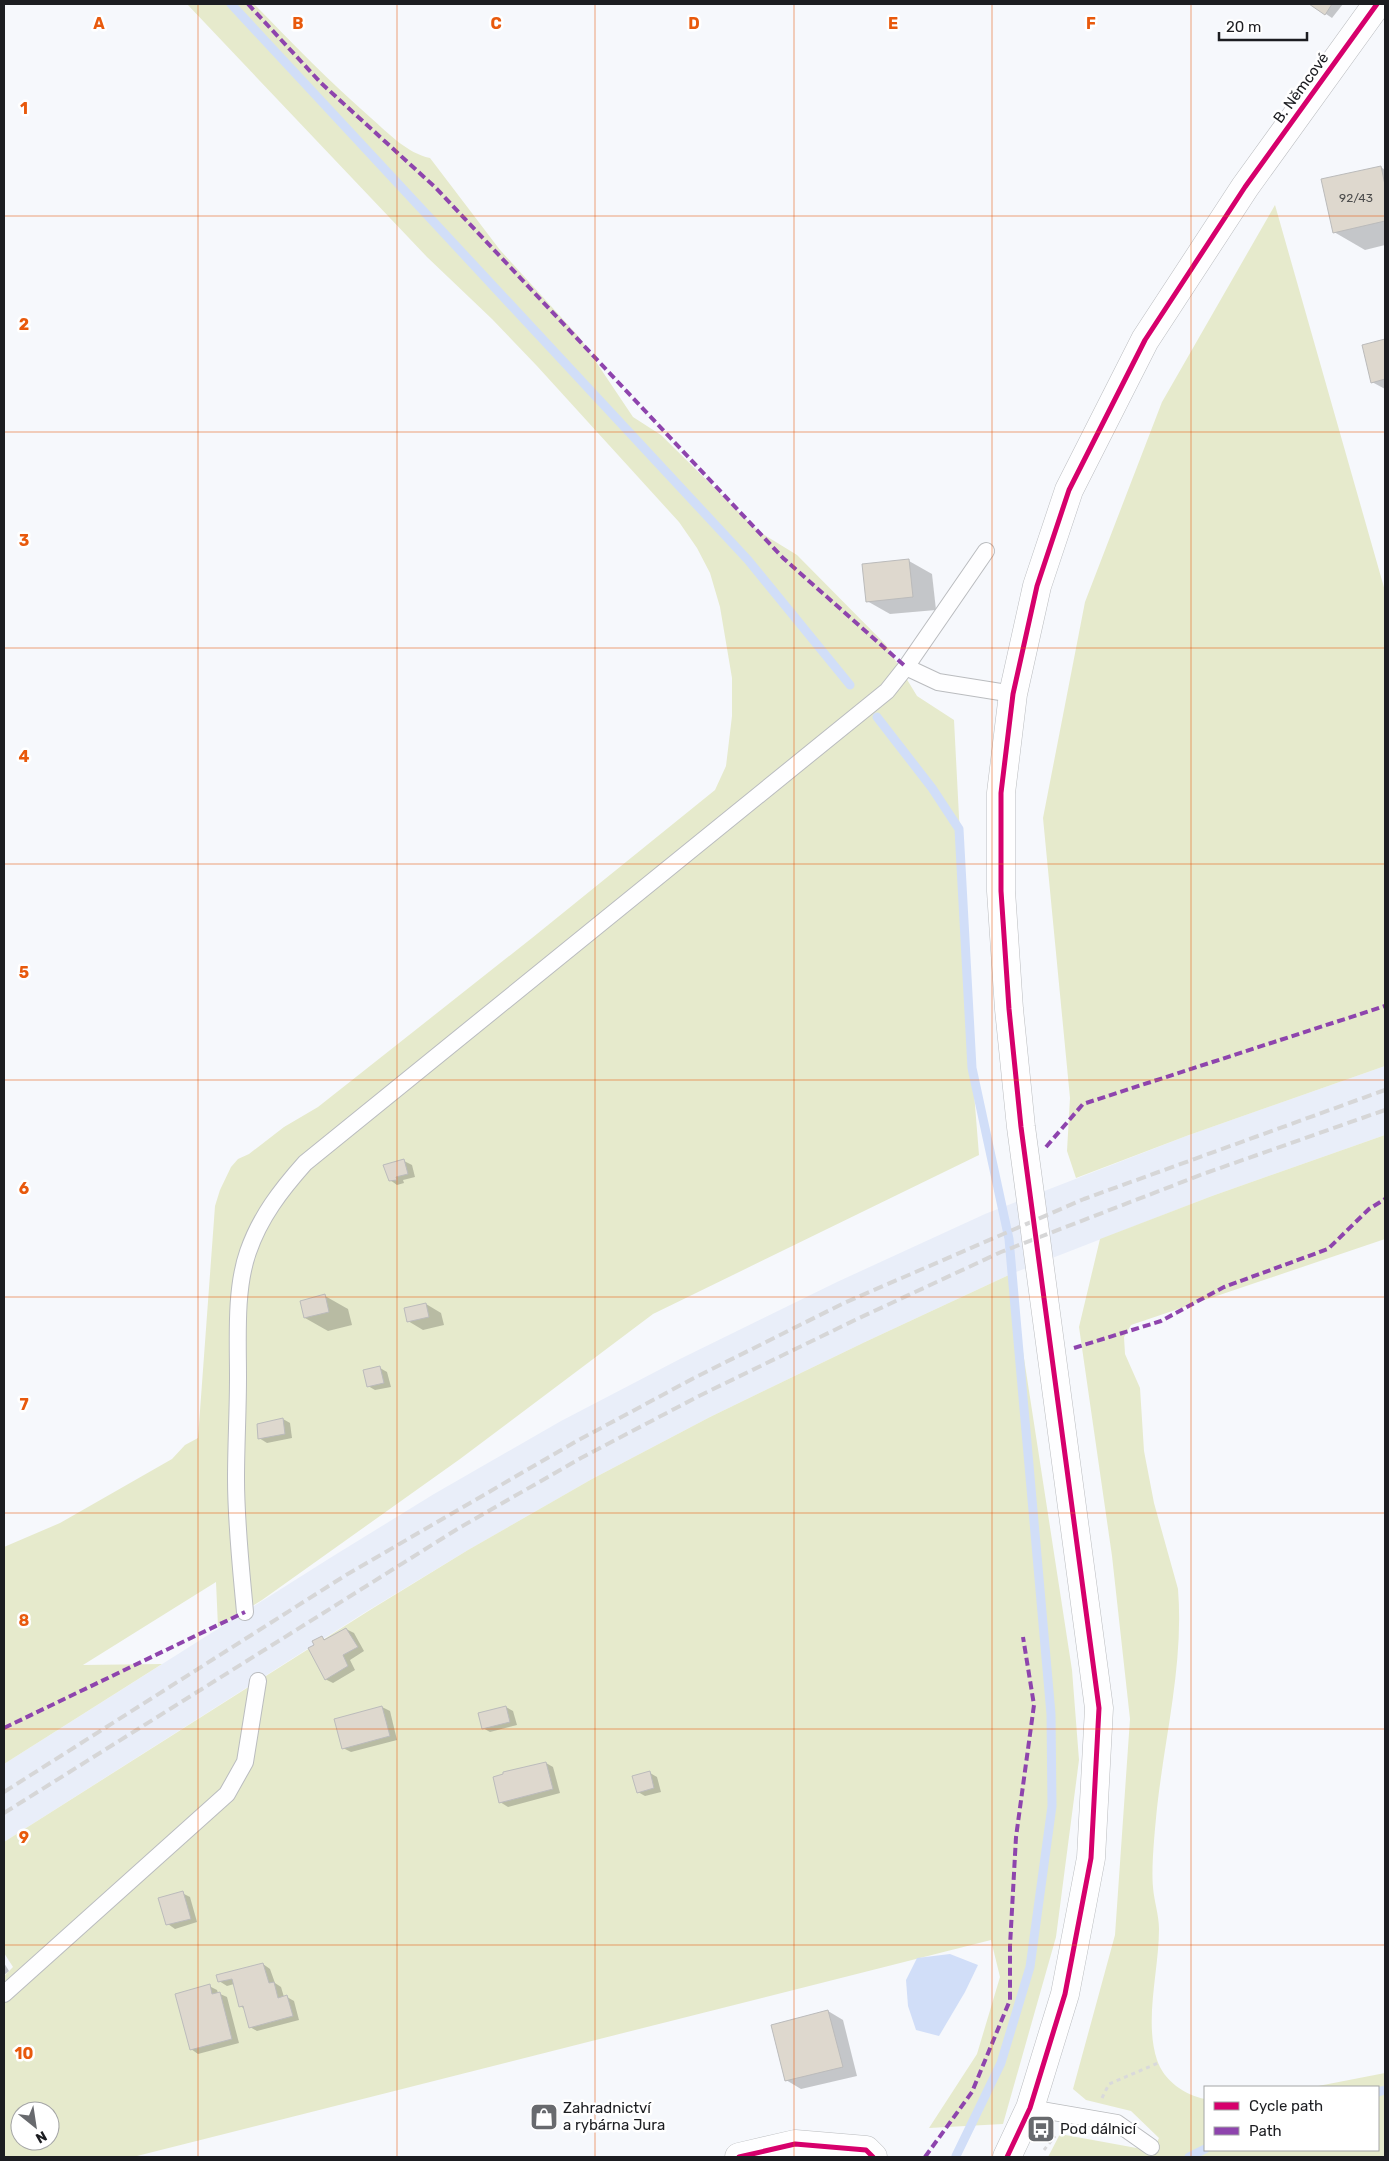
<svg xmlns="http://www.w3.org/2000/svg" width="1389" height="2161" viewBox="0 0 1389 2161" font-family="Rubik,sans-serif">
	<style>
		.built { fill: #e9eef9 }
		.green { fill: #e6eacc; fill-rule: evenodd }
		.water { fill: #d1def8 }
		.shadow { fill: #0003 }
		.lines { fill: none; stroke-linecap: round; stroke-linejoin: round }
		.stream { stroke: #d1def8; stroke-width: 9 }
		.building { fill: #ded8ce; stroke: #bbb }
		.service-casing { stroke: #babcbf; stroke-width: 18 }
		.minor-casing { stroke: #babcbf; stroke-width: 29 }
		.tertiary-casing { stroke: #babcbf; stroke-width: 29 }
		.path { stroke: #d9d9db; stroke-width: 3; stroke-dasharray: 4 4; stroke-linecap: butt }
		.service { stroke: #fefeff; stroke-width: 16 }
		.minor { stroke: #fefeff; stroke-width: 28 }
		.tertiary { stroke: #fefeff; stroke-width: 28 }
		.rail { stroke: #d6d6d7; stroke-width: 4; stroke-dasharray: 10 5; stroke-linecap: butt }
		.quiet { stroke: #8e44ad; stroke-width: 4; stroke-dasharray: 8 4; stroke-linecap: butt }
		.cycleway-casing { stroke: #fff; stroke-width: 8 }
		.cycleway { stroke: #d6006c; stroke-width: 5 }
		.grid { fill: none; stroke: #e8590c; stroke-width: 1; stroke-opacity: 0.55 }
		.labels { text-anchor: middle; dominant-baseline: central; stroke-width: 5; stroke-linejoin: round; paint-order: stroke }
		.number-label { font-size: 12px; fill: #4c4c4c }
		.street-label { font-size: 15px; fill: #1c1d21; stroke: #fff }
		.poi-label { font-size: 15px; fill: #1c1d21; stroke: #fff; text-anchor: start }
		.grid-label { font-size: 16px; text-anchor: middle; font-weight: bold; fill: #e8590c; stroke: #fff; stroke-width: 5; stroke-linejoin: round; paint-order: stroke }
	</style>
	<rect width="100%" height="100%" fill="#f6f8fc"/>
	<polygon class="built" points="1385,1066 1385,1135 1212,1196 1011,1274 865,1342 710,1417 592,1479 468,1550 364,1613 4,1842 4,1764 330,1558 434,1494 561,1421 680,1359 837,1282 985,1214 1189,1135"/>
	<g class="green">
		<path d="M187,4h67c38,39 76,78 117,114 18,16 36,35 59,40l70,92 80,88 53,79 28,18 97,96 39,24 89,90 31,51 37,24 18,348 7,87 -326,159 -193,145 -198,141 -44,27 -2,-45 -133,83 79,-1 -158,100v-217l56,-24 112,-64 13,-14 13,-7 17,-232 5,-16 11,-23 7,-8 11,-5 35,-27 34,-20 214,-169 183,-148 11,-24 6,-50v-38l-12,-71 -10,-34 -13,-25 -18,-26 -142,-156 -45,-47 -65,-62z"/>
		<polygon points="1275,205 1385,591 1385,1066 1189,1135 1076,1178 1067,1151 1070,1098 1043,818 1085,602 1162,402"/>
		<path d="M1385,1135v104l-254,86 -7,12 1,17 15,34 4,63 10,52 24,86c6,74 -13,146 -21,219 -2,21 -6,59 -4,79 1,14 6,28 6,42 0,42 -15,91 -2,131 7,21 28,35 48,39v51h173v-63h-65l72,-14v84h-337l12,-23 93,17 6,-13 -28,-27 -45,-11 -13,-11 42,-154 15,-216 -18,-163 -33,-229 21,-88 112,-43z"/>
		<path d="M1011,1274l61,396 7,90 -23,177 -53,187 -74,4 48,-74 23,-77 -9,-37 -858,217h-129v-181l9,-9 -9,-14v-111l366,-232 98,-60 124,-71 118,-62 155,-75zM20,2111h30v30h-30z"/>
	</g>
	<polygon class="water" points="950,1954 978,1965 965,1992 939,2036 916,2030 908,2006 906,1980 917,1958"/>
	<g class="shadow">
		<polygon points="1311,4 1343,4 1332,18"/>
		<polygon points="1381,167 1385,170 1385,245 1365,250 1334,232"/>
		<polygon points="1385,340 1385,389 1372,382 1363,346"/>
		<polygon points="909,561 932,574 936,610 890,614 867,601"/>
		<polygon points="404,1161 412,1165 415,1177 403,1180 404,1183 397,1185 390,1180"/>
		<polygon points="325,1296 348,1309 352,1325 328,1331 305,1318"/>
		<polygon points="426,1304 441,1313 444,1325 423,1330 408,1321"/>
		<polygon points="380,1368 387,1372 391,1387 375,1390 368,1386"/>
		<polygon points="283,1419 290,1423 292,1438 267,1443 259,1438"/>
		<polygon points="346,1629 354,1633 364,1651 350,1660 355,1670 333,1683 325,1679 316,1646 322,1638 326,1640"/>
		<polygon points="382,1707 390,1711 397,1740 351,1752 343,1748"/>
		<polygon points="506,1707 513,1711 517,1725 490,1732 483,1728"/>
		<polygon points="546,1763 553,1767 560,1793 508,1807 500,1802"/>
		<polygon points="650,1773 657,1777 661,1792 645,1796 638,1792"/>
		<polygon points="182,1893 190,1897 197,1922 175,1929 168,1924"/>
		<polygon points="4,1963 9,1971 4,1975"/>
		<polygon points="263,1964 270,1969 275,1983 281,1987 284,1997 287,1997 294,2001 299,2020 257,2031 250,2027 245,2009 240,2006 234,1984 227,1986 219,1981"/>
		<polygon points="209,1986 217,1990 218,1993 227,1997 239,2043 198,2054 191,2049"/>
		<polygon points="828,2011 843,2020 857,2076 801,2089 786,2080"/>
	</g>
	<g class="lines">
		<g class="stream">
			<polyline points="231,4 748,560 850,685"/>
			<polyline points="877,717 932,788 959,829 972,1068 1009,1239 1051,1714 1052,1806 1030,1967 1001,2063 956,2156"/>
			<polyline points="1378,2092 1385,2090"/>
			<polyline points="1189,2157 1205,2149"/>
		</g>
	</g>
	<g class="building">
		<polygon points="1309,4 1332,4 1325,15"/>
		<polygon points="1381,166 1385,185 1385,221 1333,233 1321,179"/>
		<polygon points="1385,339 1385,379 1371,383 1362,345"/>
		<polygon points="909,559 913,597 866,602 862,564"/>
		<polygon points="404,1159 408,1174 396,1177 397,1180 389,1181 383,1165"/>
		<polygon points="325,1294 329,1312 304,1318 300,1301"/>
		<polygon points="426,1303 429,1317 407,1322 404,1308"/>
		<polygon points="380,1366 384,1383 367,1387 363,1370"/>
		<polygon points="283,1418 285,1434 258,1439 257,1424"/>
		<polygon points="346,1628 358,1647 343,1655 348,1666 325,1680 308,1648 314,1645 312,1641 322,1636 324,1640"/>
		<polygon points="382,1706 390,1736 342,1749 334,1719"/>
		<polygon points="506,1706 510,1722 482,1729 478,1713"/>
		<polygon points="546,1762 553,1789 499,1803 493,1777 503,1774 503,1772"/>
		<polygon points="650,1771 654,1788 637,1793 632,1776"/>
		<polygon points="183,1891 191,1919 166,1925 158,1898"/>
		<polygon points="263,1963 269,1983 274,1982 278,1998 287,1995 293,2016 249,2028 243,2006 239,2007 232,1979 218,1982 216,1975"/>
		<polygon points="210,1984 212,1994 220,1992 232,2039 190,2050 175,1994"/>
		<polygon points="828,2010 843,2067 785,2081 771,2025"/>
	</g>
	<g class="lines">
		<defs>
			<g id="service">
				<polyline points="906,667 986,551"/>
				<path d="M245,1612c-4,-44 -9,-88 -9,-133 0,-34 2,-68 2,-102 0,-39 -3,-88 10,-125 12,-35 33,-62 57,-89l582,-472 19,-24 32,15 75,12"/>
				<polyline points="4,1994 227,1794 245,1762 258,1681"/>
				<polyline points="1030,2108 1117,2123 1151,2147"/>
			</g>
			<polyline id="minor" points="739,2157 795,2144 866,2150 873,2157"/>
			<polyline id="tertiary" points="1007,2157 1030,2108 1065,1994 1091,1858 1099,1708 1021,1127 1009,1009 1001,891 1001,793 1013,694 1037,586 1069,490 1145,340 1245,187 1377,4"/>
		</defs>
		<use href="#service" class="service-casing"/>
		<use href="#minor" class="minor-casing"/>
		<use href="#tertiary" class="tertiary-casing"/>
		<g class="path">
			<polyline points="1102,2098 1109,2084 1158,2063"/>
			<polyline points="1044,2150 1055,2136"/>
		</g>
		<use href="#service" class="service"/>
		<use href="#minor" class="minor"/>
		<use href="#tertiary" class="tertiary"/>
		<g class="rail">
			<polyline points="4,1792 346,1575 575,1442 694,1378 844,1303 1084,1199 1385,1090"/>
			<polyline points="4,1813 459,1528 581,1458 699,1396 855,1320 1001,1252 1203,1174 1385,1110"/>
		</g>
		<g class="quiet">
			<polyline points="248,4 321,83 436,188 783,558 906,667"/>
			<polyline points="1046,1147 1083,1104 1385,1006"/>
			<polyline points="1074,1348 1161,1321 1224,1287 1328,1249 1369,1209 1385,1199"/>
			<polyline points="4,1728 245,1612"/>
			<polyline points="925,2157 972,2092 1010,2000 1010,1946 1016,1837 1034,1705 1023,1637"/>
		</g>
		<defs>
			<g id="cycleway">
				<polyline points="739,2157 795,2144 866,2150 873,2157"/>
				<polyline points="1007,2157 1030,2108 1065,1994 1091,1858 1099,1708 1021,1127 1009,1009 1001,891 1001,793 1013,694 1037,586 1069,490 1145,340 1245,187 1377,4"/>
			</g>
		</defs>
		<use href="#cycleway" class="cycleway-casing"/>
		<use href="#cycleway" class="cycleway"/>
	</g>
	<path class="grid" d="M198,4v2153M397,4v2153M595,4v2153M794,4v2153M992,4v2153M1191,4v2153M4,216h1381M4,432h1381M4,648h1381M4,864h1381M4,1080h1381M4,1297h1381M4,1513h1381M4,1729h1381M4,1945h1381"/>
	<defs>
		<symbol id="shop-square" viewBox="-11 -11 22 22"><rect x="-9" y="-9" width="18" height="18" rx="4" fill="#686a6e" stroke="#fff"/><path d="M-5-2.5h2.3a2.7 3.5 0 0 1 5.4 0H5L5.5 6h-11ZM-1.5-2.5h3a1.5 2.3 0 0 0-3 0Z" fill="#fff"/></symbol>
		<symbol id="bus-square" viewBox="-11 -11 22 22"><rect x="-9" y="-9" width="18" height="18" rx="4" fill="#686a6e" stroke="#fff"/><path d="M-5-6H5V4H4V6H2V4H-2V6H-4V4H-5ZM-3.5-4V0h7V-4ZM-3.5 1.2v1.5H-2V1.2ZM2 1.2v1.5H3.5V1.2Z" fill="#fff"/></symbol>
	</defs>
	<g fill-rule="evenodd">
		<use href="#shop-square" x="528" y="2101" width="32" height="32"/>
		<use href="#bus-square" x="1025" y="2113" width="32" height="32"/>
	</g>
	<g class="labels">
		<g class="number-label">
			<text x="1356" y="198">92/43</text>
		</g>
		<g class="street-label">
			<text transform="translate(1301 88) rotate(-54)">B. Němcové</text>
		</g>
		<g class="poi-label">
			<text x="563" y="2108">Zahradnictví<tspan x="563" dy="17">a rybárna Jura</tspan></text>
			<text x="1060" y="2129">Pod dálnicí</text>
		</g>
	</g>
	<g class="grid-label">
		<text x="99" y="29">A</text>
		<text x="298" y="29">B</text>
		<text x="496" y="29">C</text>
		<text x="694" y="29">D</text>
		<text x="893" y="29">E</text>
		<text x="1091" y="29">F</text>
		<text x="24" y="114">1</text>
		<text x="24" y="330">2</text>
		<text x="24" y="546">3</text>
		<text x="24" y="762">4</text>
		<text x="24" y="978">5</text>
		<text x="24" y="1194">6</text>
		<text x="24" y="1410">7</text>
		<text x="24" y="1626">8</text>
		<text x="24" y="1843">9</text>
		<text x="24" y="2059">10</text>
	</g>
	<rect width="1389" height="2161" fill="none" stroke="#1c1d21" stroke-width="10"/>
	<rect x="1204" y="2086" width="175" height="65" fill="#ffffff" stroke="#a4a5a6"/>
	<rect x="1214" y="2102" width="25" height="8" fill="#d6006c" stroke="#a4a5a6"/>
	<text x="1249" y="2111" font-size="15" fill="#1c1d21">Cycle path</text>
	<rect x="1214" y="2127" width="25" height="8" fill="#8e44ad" stroke="#a4a5a6"/>
	<text x="1249" y="2136" font-size="15" fill="#1c1d21">Path</text>
	<g transform="translate(35 2126) rotate(150)"><circle r="24" fill="#ffffff" stroke="#a4a5a6"/>
	<path d="M0-4L9 19L0 12L-9 19Z" fill="#686a6e"/>
	<text y="-8" font-size="14" font-weight="bold" text-anchor="middle" fill="#1c1d21">N</text>
	</g>
	<path d="M1219 32v8h88v-8" fill="none" stroke="#1c1d21" stroke-width="2.5"/>
	<text x="1226" y="32" font-size="15" fill="#1c1d21" stroke="#ffffff" stroke-width="4" paint-order="stroke">20 m</text>
</svg>
